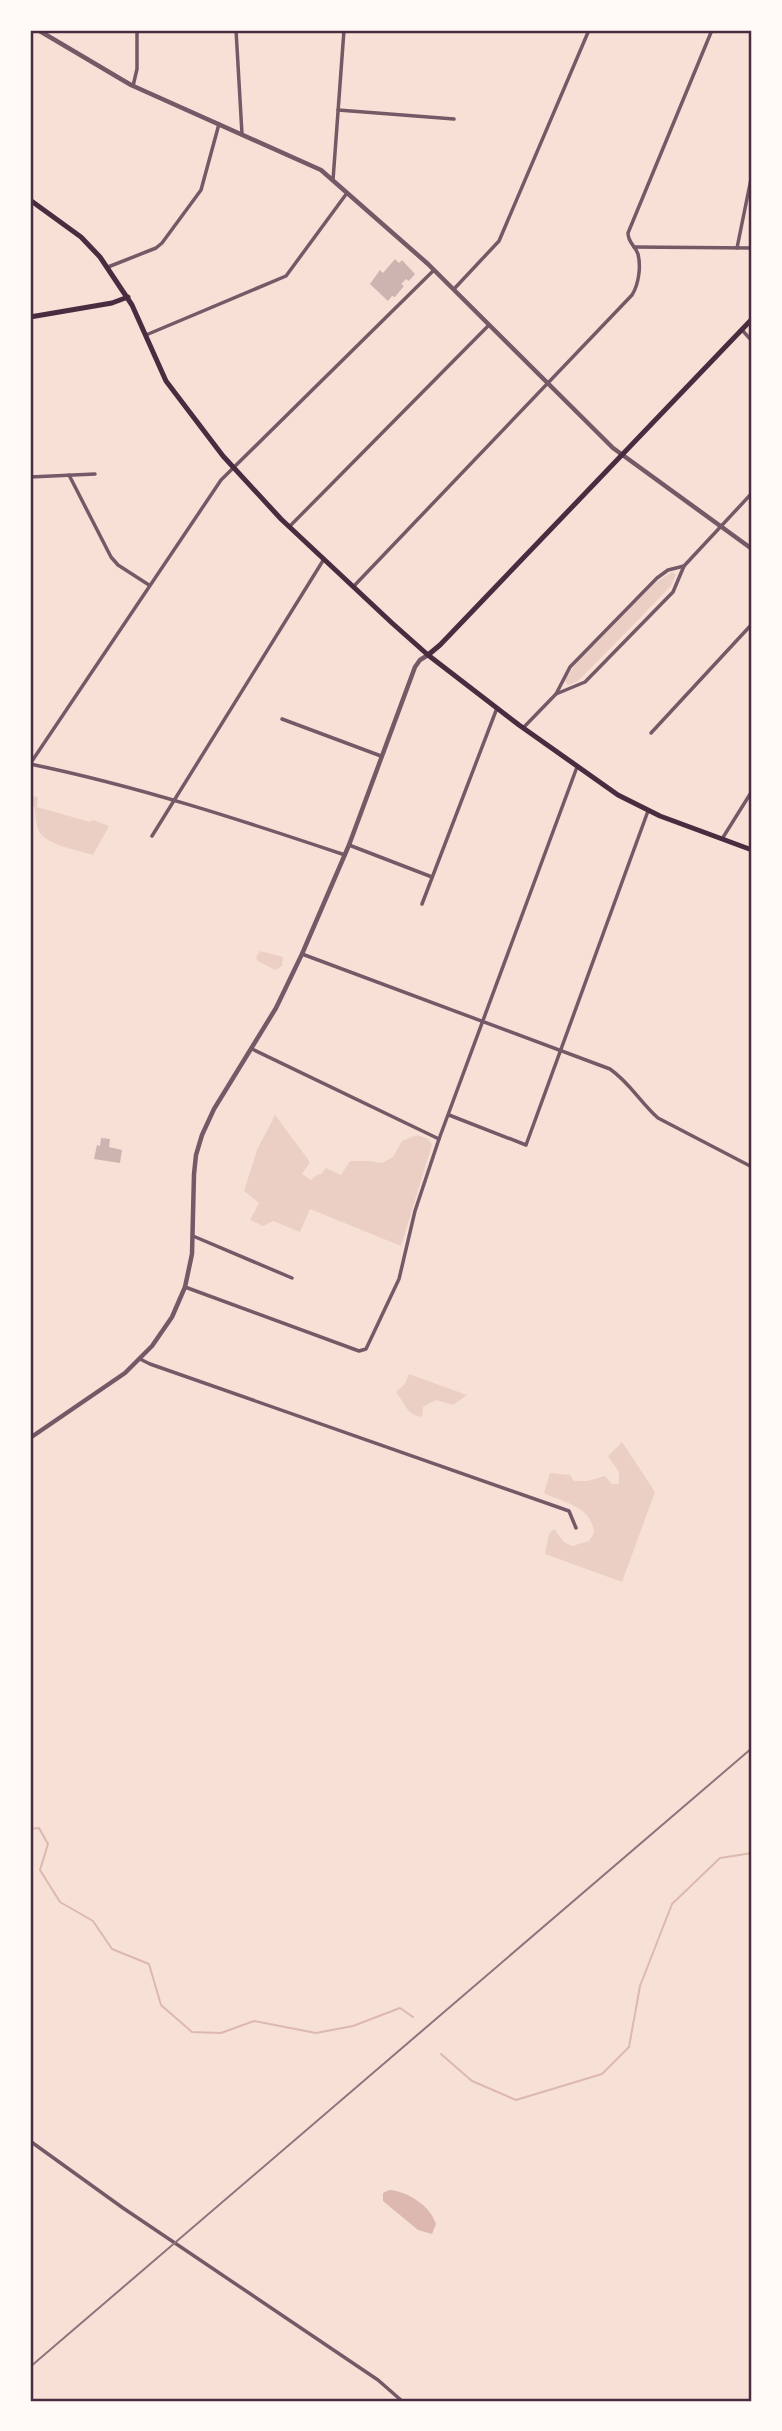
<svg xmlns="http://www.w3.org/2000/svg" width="782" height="2431" viewBox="0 0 782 2431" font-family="'Asap Condensed',sans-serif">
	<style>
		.green { fill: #ebcfc5 }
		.water { fill: #dcb8b0 }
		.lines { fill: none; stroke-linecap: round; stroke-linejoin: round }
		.stream { stroke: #dcb8b0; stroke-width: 2 }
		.building { fill: #ccb4b1 }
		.minor { stroke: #755966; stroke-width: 3.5 }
		.tertiary { stroke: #755966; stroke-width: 4.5 }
		.secondary { stroke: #4a2c40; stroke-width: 5 }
		.rail { stroke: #8f747c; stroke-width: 2 }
		.neatline { fill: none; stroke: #4a2c40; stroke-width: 2.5 }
	</style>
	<rect width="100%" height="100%" fill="#f7e1d7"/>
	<g class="green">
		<polygon points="672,572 676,575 671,586 590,669 577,682 568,685 564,680 575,665 655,583"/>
		<path d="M30,795l8,2 -1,10 53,15 3,-2 16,6 -16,29c-16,-5 -43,-9 -53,-22 -5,-8 -4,-19 -6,-27l-4,-2z"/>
		<polygon points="260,951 283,957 282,966 275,970 258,961 256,957"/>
		<polygon points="275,1115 310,1162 302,1174 311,1180 317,1175 321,1174 326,1168 341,1175 350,1161 370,1161 382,1163 393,1157 402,1141 417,1135 428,1139 432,1145 401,1246 310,1209 300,1232 273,1221 263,1226 250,1220 259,1203 244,1191 257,1150"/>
		<path d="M409,1374l58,21 -14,10 -17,-5 -13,7 -1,10c-15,-2 -17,-13 -26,-25l9,-8z"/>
		<path d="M622,1442l33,50 -33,90 -77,-28 4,-20 5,-5 10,13 8,4 17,-5 5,-8c-2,-27 -30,-30 -50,-40l6,-20 20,2 4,6h13l18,-5 7,8h7v-12l-11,-16z"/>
	</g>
	<path class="water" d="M389,2190c19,1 41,16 47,34l-4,10 -14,-4 -35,-29v-8z"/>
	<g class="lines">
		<g class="stream">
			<polyline points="30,1829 39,1828 48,1844 40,1870 60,1902 93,1921 112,1949 149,1964 161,2005 192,2032 221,2033 254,2021 316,2033 353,2026 400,2008 413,2017"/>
			<polyline points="441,2054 472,2081 516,2100 602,2074 629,2047 640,1986 672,1904 720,1858 752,1853"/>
		</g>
	</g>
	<g class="building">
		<polygon points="395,259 399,263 402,260 415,274 409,281 406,279 401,284 404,286 395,297 392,296 388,301 370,284 380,270 383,273"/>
		<polygon points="101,1138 110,1139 109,1147 122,1150 120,1163 94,1159 97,1145 100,1146"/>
	</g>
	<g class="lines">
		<g class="minor">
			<polyline points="236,30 242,134"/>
			<polyline points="133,86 137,69 137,30"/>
			<polyline points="338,110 454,119"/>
			<polyline points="333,180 344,30"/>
			<polyline points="634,247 752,248"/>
			<polyline points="737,248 752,174"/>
			<polyline points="108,267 156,248 162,243 201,190 219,124"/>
			<polyline points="454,289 499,241 589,30"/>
			<polyline points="742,330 752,341"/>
			<polyline points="146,335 286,276 347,193"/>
			<polyline points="69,475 111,557 118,565 149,585"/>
			<polyline points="30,477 95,474"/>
			<polyline points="289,527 489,325"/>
			<path d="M353,587l279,-292c7,-11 9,-29 6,-41 -3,-9 -10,-11 -10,-21l84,-203"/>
			<polyline points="556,694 585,682 673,592 684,566 752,493"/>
			<polyline points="282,719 381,756"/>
			<polyline points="523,728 556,694 570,667 657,578 668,570 684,566"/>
			<polyline points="651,733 752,624"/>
			<polyline points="30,764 221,480 434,270"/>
			<path d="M30,764c107,22 211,56 315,91"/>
			<polyline points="152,836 324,559"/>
			<polyline points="722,839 752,791"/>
			<polyline points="349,845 432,877"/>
			<polyline points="422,904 497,708"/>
			<path d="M302,954l308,115c20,14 30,33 48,49l94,49"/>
			<polyline points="252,1049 439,1139"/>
			<polyline points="449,1115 526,1145 648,811"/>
			<polyline points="193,1236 292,1278"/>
			<polyline points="185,1287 359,1351 366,1349 399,1279 415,1211 439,1139 577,767"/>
			<polyline points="140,1359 150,1364 569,1511 576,1528"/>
			<polyline points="30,2141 123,2208 378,2380 402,2401"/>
		</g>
		<g class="tertiary">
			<polyline points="38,30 131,85 321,170 428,264 613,448 752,549"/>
			<polyline points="30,1438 125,1373 152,1346 172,1317 185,1287 192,1254 194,1174 196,1155 202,1135 214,1109 276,1008 302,954 349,845 415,667 420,660 428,655"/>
		</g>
		<g class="secondary">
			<polyline points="30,200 81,237 100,257 132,305 166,381 223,456 281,519 392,623 428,655 519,725 618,795 660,816 752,850"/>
			<polyline points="30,317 112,303 128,297"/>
			<polyline points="428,655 440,645 752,319"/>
		</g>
		<polyline class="rail" points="30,2367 752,1748"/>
	</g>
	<rect width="782" height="2431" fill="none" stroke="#fffaf5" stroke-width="63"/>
	<rect x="32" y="32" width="718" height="2368" class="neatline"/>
</svg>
